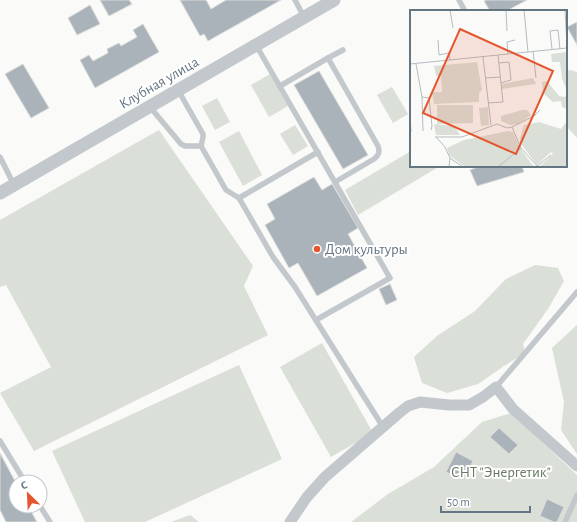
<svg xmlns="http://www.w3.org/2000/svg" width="577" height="522" viewBox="0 0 577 522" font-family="'Alegreya Sans',sans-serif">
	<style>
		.green { fill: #dadfd7 }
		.building { fill: #aab3b9; stroke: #dcdcda }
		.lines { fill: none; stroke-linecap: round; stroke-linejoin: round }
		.service { stroke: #c3c8cc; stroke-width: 5.5 }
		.minor { stroke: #c3c8cc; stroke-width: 11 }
		.tertiary { stroke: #c3c8cc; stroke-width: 13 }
		.poi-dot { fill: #e4572e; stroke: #fff; stroke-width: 1.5 }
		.labels { text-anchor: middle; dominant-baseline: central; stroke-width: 4; stroke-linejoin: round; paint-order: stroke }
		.street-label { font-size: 15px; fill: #657683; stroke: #fff }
		.poi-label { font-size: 15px; fill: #657683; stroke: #fff; text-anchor: start }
		.park-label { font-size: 15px; fill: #687a64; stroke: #fff }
		.inset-road { fill: none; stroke: #b5bdc2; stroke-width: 1 }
		.view { fill: #e4572e; fill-opacity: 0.15; stroke: #e4572e; stroke-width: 2 }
		.inset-edge { fill: none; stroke: #657683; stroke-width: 2 }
	</style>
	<rect width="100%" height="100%" fill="#fafaf8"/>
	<g class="green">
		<polygon points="570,70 577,72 577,138 566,126 566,72"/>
		<polygon points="270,74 288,106 269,117 251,85"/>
		<polygon points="392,87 408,114 393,123 377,95"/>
		<polygon points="217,98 230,122 215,130 202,106"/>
		<polygon points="295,125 308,146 293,155 280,134"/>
		<polygon points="159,130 253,266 244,286 268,335 34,451 0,393 51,367 6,285 0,287 0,220"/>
		<polygon points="239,131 262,175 243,186 219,142"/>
		<polygon points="411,151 411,166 440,166 358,215 345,190"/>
		<polygon points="535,265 558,268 564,281 548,309 523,344 525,353 504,366 478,384 447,393 422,383 414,357 437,336 475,311 506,279"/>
		<polygon points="577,325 577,454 561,430 564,402 552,348"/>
		<polygon points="322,343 373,433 331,457 280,367"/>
		<polygon points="239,365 282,459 145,522 85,522 52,451"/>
		<polygon points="511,413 577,475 577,522 351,522 388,494 434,467 482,422"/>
		<polygon points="190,515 199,522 171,522"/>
	</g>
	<g class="building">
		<polygon points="100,0 129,0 132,4 109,16"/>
		<polygon points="180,0 206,0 211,9 226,0 281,0 208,41 204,34 200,36"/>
		<polygon points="486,0 527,0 510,9 511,11 490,11 484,1"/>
		<polygon points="90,5 100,24 77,35 68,18"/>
		<polygon points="577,22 577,45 567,27"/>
		<polygon points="143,24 159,52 95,88 80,60 89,55 93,61 108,53 107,49 119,43 121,46 137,37 133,30"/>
		<polygon points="23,64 49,108 31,118 5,74"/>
		<polygon points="319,71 368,155 343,169 294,85"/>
		<polygon points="480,166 522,166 524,172 477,186 470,170"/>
		<polygon points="314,177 322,190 332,184 358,228 348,234 367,268 317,296 298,263 289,268 265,225 275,219 267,204"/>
		<polygon points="390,284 397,300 386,305 379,289"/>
		<polygon points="499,428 518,445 509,454 490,437"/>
		<polygon points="456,452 473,461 463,480 446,472"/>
		<polygon points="0,453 16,483 16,506 28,506 37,522 6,522 0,510"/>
		<polygon points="547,499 564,507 557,522 554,522 540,516"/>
	</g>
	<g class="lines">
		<g class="service">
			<polyline points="295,0 304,17"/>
			<polyline points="459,0 465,11"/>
			<polyline points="256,45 390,278 316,320"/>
			<polyline points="328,58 343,50"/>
			<path d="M280,86l48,-28 50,88c2,6 1,9 -4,13l-39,23"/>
			<polyline points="178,90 203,134 203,137 201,146 226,190 239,198 273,257 295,287 383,427"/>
			<polyline points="150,107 181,144 185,146 201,146"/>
			<polyline points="0,157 14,185"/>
			<polyline points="239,198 318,152"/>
			<polyline points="496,387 577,292"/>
			<polyline points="0,441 25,482"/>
			<polyline points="40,506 50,522"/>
			<polyline points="565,522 577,495"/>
		</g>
		<polyline class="minor" points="290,522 307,497 325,477 399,413 408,406 420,402 449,405 469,405 483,397 496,387 513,409 577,466"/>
		<polyline class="tertiary" points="0,193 334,0"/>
	</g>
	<circle class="poi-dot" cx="317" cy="249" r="4"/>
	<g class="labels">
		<g class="street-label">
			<text transform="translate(159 83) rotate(-30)">Клубная улица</text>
		</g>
		<g class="poi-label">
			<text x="325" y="249">Дом культуры</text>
		</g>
		<g class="park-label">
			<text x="501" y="472">СНТ "Энергетик"</text>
		</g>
	</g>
	<g transform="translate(410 10)">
		<rect width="157" height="157" fill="#fafaf8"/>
		<path d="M157,42v38l-5,-11 -2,-17h-8l-1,-8zM67,52l5,28 -3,3v9l-45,2 -2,-12h10l-1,-16h-5l-2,-10zM123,68l3,6 -34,5v-5zM137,71l12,15 6,1 2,-4v16l-5,-2 -1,-6 -8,1 -10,-9 -1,-11zM27,95h36v18l-36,1zM78,97l1,18 -8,1 -2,-18zM112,100h5l4,5 -12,9 -9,1 -9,-4v-5zM157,111v46h-28l14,-13 -2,-2 -14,13 -16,-21 -1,-6 4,-13 15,-3 22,7zM24,114l20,2 6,9h-24zM98,121l5,1 7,16 14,19h-69l-16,-12 -2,-7 17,-8z" fill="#dadfd7"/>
		<path class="inset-road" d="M40,0l3,18M96,0l1,21M114,0l4,42M155,0l2,35M28,30l1,15 10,-2 1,7M142,39l-2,-18 8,-1 2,19M123,41l3,27M98,44l-1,-12 8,-2M73,47l8,68M89,53l10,-1 2,18 -10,3M0,54l157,-16M6,54l6,33 7,1 3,28 -1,4M75,68l16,-1M12,87l1,34M78,93l15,-1 -5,-47M0,106l1,16M102,117l22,-11 6,-6M25,127h27l35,-13 10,4 5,-1 9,21 17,19M26,127l9,10 5,11 -1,9M40,148l13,9M88,157l23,-19M126,157l15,-12"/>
		<path class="view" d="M50,19l93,42 -37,83 -93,-41z"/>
		<rect width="157" height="157" class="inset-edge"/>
	</g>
	<g transform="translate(28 494) rotate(336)"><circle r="19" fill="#ffffff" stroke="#c1c8cd"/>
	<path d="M0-3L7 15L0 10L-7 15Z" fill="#e4572e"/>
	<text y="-6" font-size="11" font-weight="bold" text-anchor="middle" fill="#657683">С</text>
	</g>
	<path d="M441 506v6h89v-6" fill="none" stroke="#657683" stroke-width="2"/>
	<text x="447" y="506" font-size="12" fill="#657683" stroke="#ffffff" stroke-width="3" paint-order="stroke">50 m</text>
</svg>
